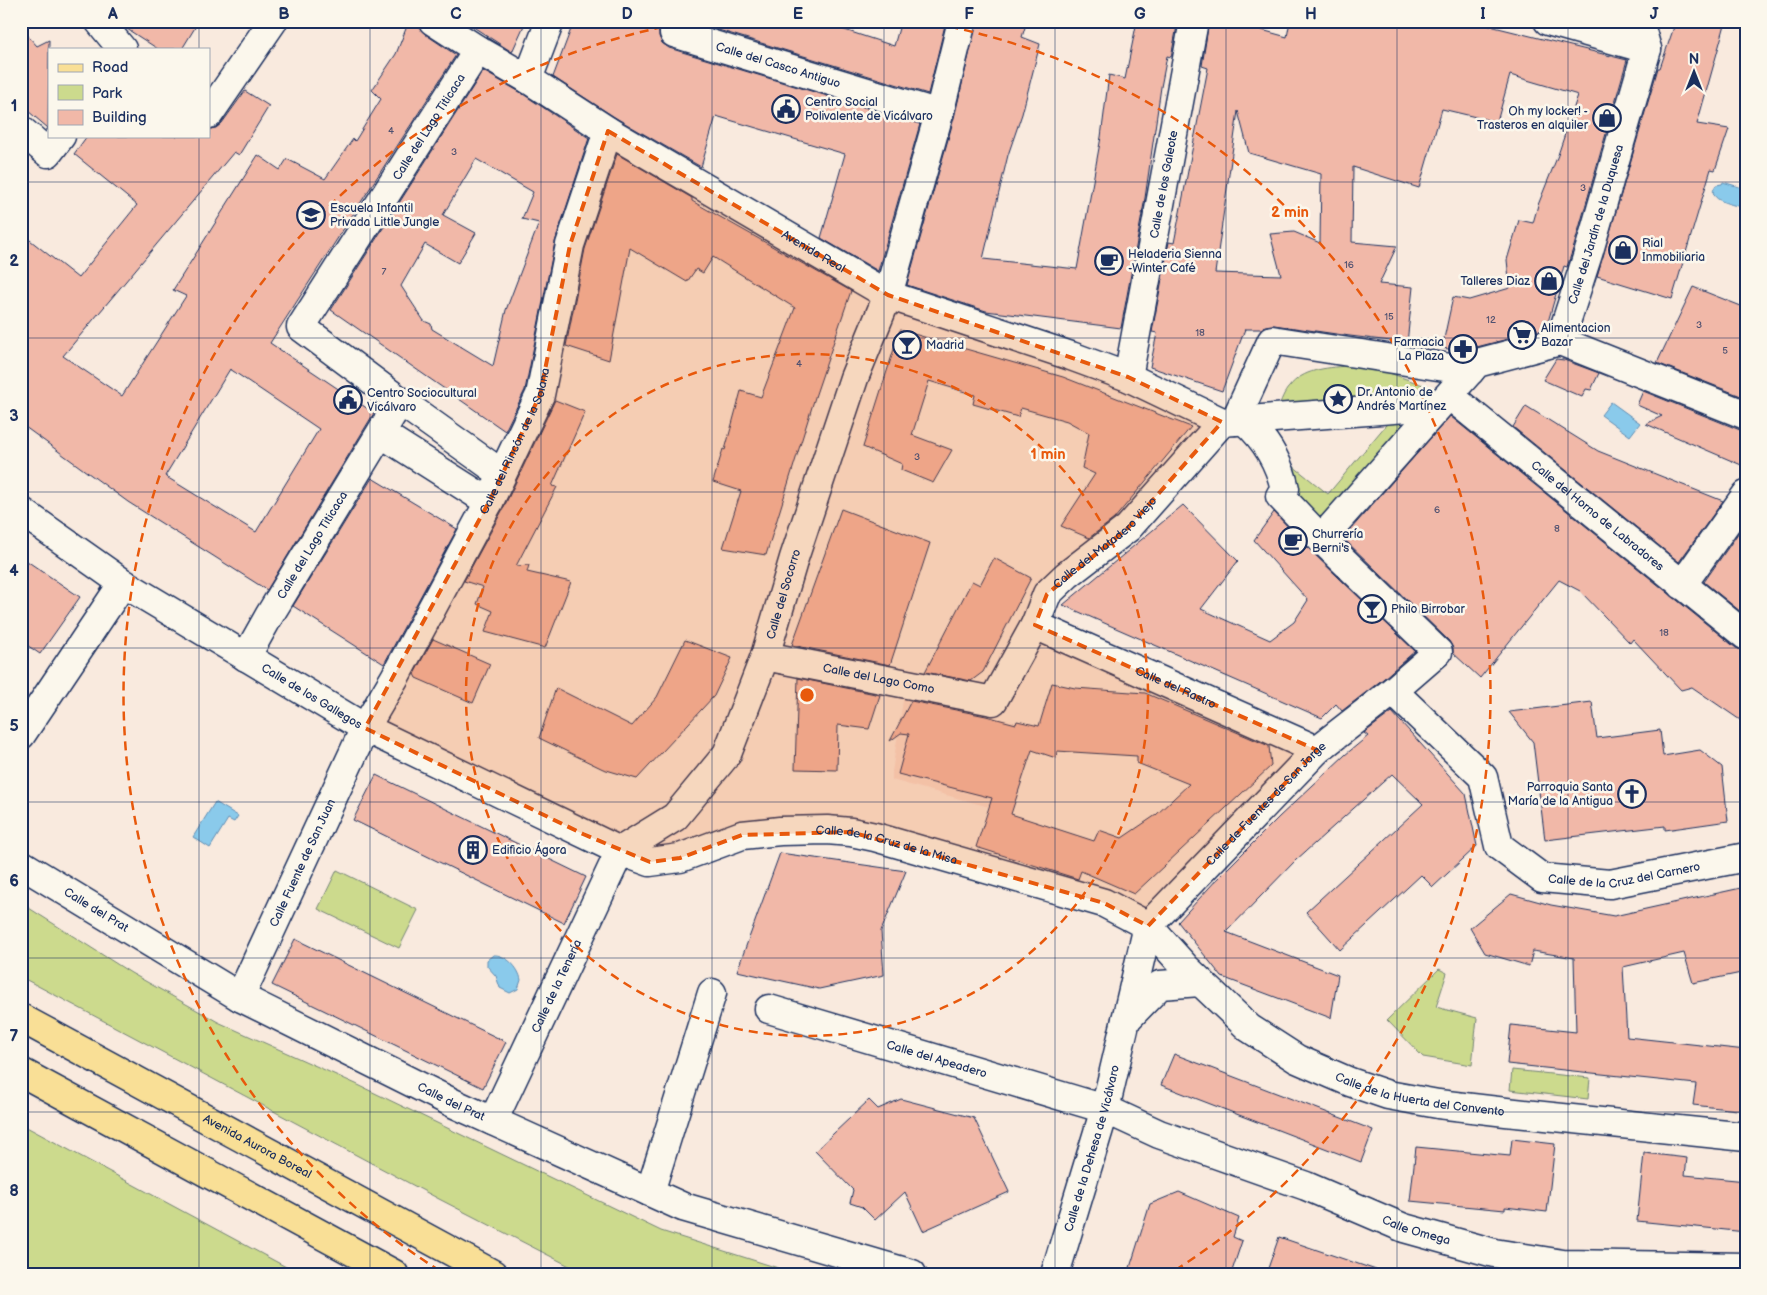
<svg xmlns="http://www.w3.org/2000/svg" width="1767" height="1295" viewBox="0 0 1767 1295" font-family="'Balsamiq Sans',sans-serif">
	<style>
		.built { fill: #f7dbce }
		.green { fill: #ccda8d; stroke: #748476 }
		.water { fill: #8acaeb; stroke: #5e8cb3 }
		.building { fill: #f1b8a8; stroke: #1b2f5e; fill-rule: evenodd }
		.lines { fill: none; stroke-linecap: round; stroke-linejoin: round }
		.minor-casing { stroke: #1b2f5e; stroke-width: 31 }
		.major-casing { stroke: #1b2f5e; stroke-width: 31 }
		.minor { stroke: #fbf7ec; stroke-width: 28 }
		.major { stroke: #f9df96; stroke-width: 28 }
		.marked { fill: #e8590c; fill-opacity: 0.2; stroke: #e8590c; stroke-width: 4; stroke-dasharray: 10 6; stroke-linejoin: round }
		.grid { fill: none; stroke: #1b2f5e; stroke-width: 1; stroke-opacity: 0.55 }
		.ring { fill: none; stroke: #e8590c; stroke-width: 2.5; stroke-dasharray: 9 6 }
		.labels { text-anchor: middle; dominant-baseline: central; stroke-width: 5; stroke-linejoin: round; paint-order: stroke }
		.number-label { font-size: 10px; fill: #505170 }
		.street-label { font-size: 12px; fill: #1b2f5e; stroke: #fbf7ec }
		.poi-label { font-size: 12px; fill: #1b2f5e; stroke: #fbf7ec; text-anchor: start }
		.centre { fill: #e8590c; stroke: #fbf7ec; stroke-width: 2.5 }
		.ring-label { font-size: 15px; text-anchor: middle; font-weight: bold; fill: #e8590c; stroke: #fbf7ec; stroke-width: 5; stroke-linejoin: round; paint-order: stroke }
		.neatline { fill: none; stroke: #1b2f5e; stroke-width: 2 }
		.grid-label { font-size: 16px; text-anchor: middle; font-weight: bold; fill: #1b2f5e }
	</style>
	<rect width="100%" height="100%" fill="#f9eade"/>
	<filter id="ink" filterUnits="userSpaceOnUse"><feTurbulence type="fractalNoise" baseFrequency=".02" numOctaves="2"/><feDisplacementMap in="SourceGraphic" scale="10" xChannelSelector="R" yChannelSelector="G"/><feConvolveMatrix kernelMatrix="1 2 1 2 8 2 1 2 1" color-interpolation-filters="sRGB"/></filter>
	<g filter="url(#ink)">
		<polygon class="built" points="904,694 1017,723 989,807 892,780 892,772"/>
		<g class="green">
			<path d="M1346,366l32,3 62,22 -96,14 6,-7 -13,-12 -12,14 6,5 -53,3c3,-7 6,-16 11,-21 14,-18 37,-19 57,-21z"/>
			<polygon points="1427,415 1326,529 1284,484 1289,468 1293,466 1328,494 1391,419"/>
			<polygon points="337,870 418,910 399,948 318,909"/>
			<polygon points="21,903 131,973 218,1022 356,1084 661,1231 797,1274 585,1274 439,1199 21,977"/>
			<polygon points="1439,969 1447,973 1436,1007 1477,1018 1472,1065 1423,1057 1387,1020"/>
			<polygon points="1512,1070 1590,1078 1588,1099 1510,1090"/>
			<polygon points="21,1124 299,1274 21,1274"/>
		</g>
		<g class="water">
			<path d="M1723,182l23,7v19c-11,-3 -42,-7 -30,-23l6,-1z"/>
			<polygon points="1611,402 1640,423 1630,436 1601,415"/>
			<polygon points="215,802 238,816 234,822 228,819 210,848 193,837"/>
			<path d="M493,955c13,-1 26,13 28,25l-3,9 -8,4 -10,-5 -4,-12 -9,-10v-6z"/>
		</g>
		<g class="building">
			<polygon points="119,21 199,21 182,49 158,49 124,27"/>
			<path d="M409,21l10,5 6,8 31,21 -186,288 104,70 -107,177 -139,-88 -107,-78v-191l57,45 59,-73 -63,-51 13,-18h122v-7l7,-1 6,-5 23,-32 24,15 -30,49 -5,-3 -171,204 59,40 64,-100 -13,-6 85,-135 22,15 7,-11 38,20 28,-40 2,2 26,-42 -9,-9 24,-36zM230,369l89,60 -63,103 -91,-56z"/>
			<polygon points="464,21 526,21 512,52"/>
			<polygon points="574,21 664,21 659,28 659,36 662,43 669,48 920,124 878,271 821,238 845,154 716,116 701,167 616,118 553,77"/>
			<polygon points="689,21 817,21 894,46 901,21 946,21 928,94"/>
			<polygon points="977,21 1027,21 1022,37 1040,44 1022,114 1008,155 983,259 1077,269 1101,137 1109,75 1125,79 1137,21 1178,21 1171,57 1167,56 1161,87 1145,198 1121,328 986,311 907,285 954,118"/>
			<path d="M1209,21h20l58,16 3,-16h110l19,5 1,-5h50l157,39 -53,186 -7,21 -3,-1 -18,63 -73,19 -6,4 -25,-4 11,-51 16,3 41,-12 -3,-28 12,-40 14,3 5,-18 20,-50 20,-60 -68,-20 -13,47 -55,-13 -23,79 -66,-21 -1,75 45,4 -18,38 34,3 -6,56 -57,-7 -76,-11 -9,1 -4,3h-16l-23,62 -72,-24 7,-34 -5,-1 17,-90 5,1 34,-175 -6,-2zM1238,111l11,42 72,21 -1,69 -26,-11 -24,2 11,41 -66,-2z"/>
			<polygon points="1676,21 1726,21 1697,124 1729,129 1715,170 1711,169 1672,299 1597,276 1658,68 1660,68"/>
			<polygon points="21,28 37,46 49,40 48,128 21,105"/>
			<path d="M483,71l37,21 69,46 -34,104 -30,148 -20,41 -174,-121zM476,159l57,33 -11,27 17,4 -33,87 -13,56 -61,-37 -1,-5 -7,-3 -23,-35 24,-42 33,19 18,-30 -33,-18z"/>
			<polygon points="617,154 692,198 692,201 851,291 816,394 766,555 723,548 741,491 713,482 723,449 725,450 741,391 761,397 795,308 713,257 703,273 696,269 687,282 630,248 609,360 566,346 585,249"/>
			<polygon points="1693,287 1746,308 1746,398 1657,363"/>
			<polygon points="900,330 1063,377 1191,427 1114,519 1089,538 1061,526 1095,474 1082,468 1089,433 1067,421 1021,408 1018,417 973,404 975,395 929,381 912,435 952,450 933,483 901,470 902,464 863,447"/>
			<polygon points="1556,359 1564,360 1599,373 1591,390 1586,389 1582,397 1543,380"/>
			<polygon points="1643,391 1740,430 1746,430 1746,467 1646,424 1662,416 1637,405"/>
			<polygon points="555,400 585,412 552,486 557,487 516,566 529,565 527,572 571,582 545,648 485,632 493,611 477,604 483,587 464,581 503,509"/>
			<polygon points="1526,406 1598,451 1723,501 1679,562 1513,427"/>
			<polygon points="1450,416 1736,648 1746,651 1746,724 1692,687 1681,690 1633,639 1630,643 1580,591 1559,580 1480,678 1453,653 1453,648 1449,641 1343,538"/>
			<polygon points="372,478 457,529 384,664 293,606"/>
			<polygon points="1183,505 1238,561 1201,609 1270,640 1294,622 1308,600 1254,540 1274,512 1310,550 1415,651 1383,679 1342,711 1336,704 1322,718 1063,605"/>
			<polygon points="841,509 930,543 890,665 792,645"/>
			<polygon points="1746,522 1746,616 1704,582"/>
			<polygon points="21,557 80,597 40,654 21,641"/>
			<polygon points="994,558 1031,578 983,672 971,681 925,672 972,581 980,585"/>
			<polygon points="433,639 490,664 473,703 416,678 414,674"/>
			<polygon points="685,640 732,658 714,696 637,779 603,769 539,738 556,688 632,726 657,697"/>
			<polygon points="798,678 880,695 869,729 838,725 837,770 795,769"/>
			<path d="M1052,683l23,5 70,5 124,53 2,20 -137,128 -53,-23 -3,8 -102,-32 16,-49 -94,-24 11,-40 -8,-1 -11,8 21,-40 75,15 30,8 1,-3 22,5zM1032,750l24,8 1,-7 80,5v7l52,21 -33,31 -34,23 -23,-8 -5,11 -83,-27z"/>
			<polygon points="1592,702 1597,738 1660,730 1663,756 1700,750 1722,767 1728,821 1665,830 1665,826 1545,840 1533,742 1509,712"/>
			<polygon points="1392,712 1466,794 1477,846 1433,887 1421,875 1340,950 1306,912 1423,804 1392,774 1296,860 1226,932 1338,975 1331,1018 1222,977 1178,922 1218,878 1279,817 1345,755 1368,736 1364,733"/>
			<polygon points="376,775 586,877 564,923 353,820"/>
			<polygon points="780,853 906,871 881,931 884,975 819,989 737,971"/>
			<polygon points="1741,888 1742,891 1746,890 1746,972 1693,983 1684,953 1623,967 1627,1037 1746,1050 1746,1111 1693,1105 1696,1084 1507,1064 1511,1025 1576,1032 1574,958 1533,951 1529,966 1485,953 1470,928 1511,894 1551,905 1614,916"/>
			<polygon points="295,939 506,1042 483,1088 272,985"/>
			<polygon points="1174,1054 1373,1130 1361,1162 1161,1085"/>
			<polygon points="901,1099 974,1118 1009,1192 923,1231 905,1192 875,1220 862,1207 850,1203 853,1190 815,1151 869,1100 878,1109"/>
			<polygon points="1512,1139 1555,1144 1547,1212 1505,1207 1505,1210 1410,1201 1416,1147 1510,1156"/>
			<polygon points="1644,1153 1687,1158 1685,1175 1746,1181 1746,1232 1637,1221"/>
			<polygon points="1179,1192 1239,1218 1233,1237 1242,1241 1231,1274 1128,1274 1150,1204"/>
			<polygon points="1279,1237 1376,1270 1375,1274 1266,1274"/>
		</g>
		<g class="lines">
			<defs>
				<g id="minor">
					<polyline points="99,21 122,49"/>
					<path id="s1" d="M433,21l45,29 50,29 80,52 280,164 183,61 57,21 94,45 212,-16 16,-10"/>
					<polyline points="1548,21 1647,49"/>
					<path id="s2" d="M674,33l265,81"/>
					<polyline points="528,79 550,21"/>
					<polyline points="209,114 273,21"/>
					<polyline points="21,130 48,153 61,136"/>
					<path id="s3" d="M1560,341l29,-90 58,-202 -8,-28"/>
					<polyline points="1560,341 1746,415"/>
					<path id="s4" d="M1128,377l66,-356"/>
					<path id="s5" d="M1450,396l296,240"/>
					<path id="s6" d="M400,401l-99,-74 177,-277"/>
					<polyline points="1235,421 1272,340 1470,371"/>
					<polyline points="382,434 489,502"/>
					<path id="s7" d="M21,511l102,72 242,145 255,123 30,11 30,-4 62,-23 38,-4 47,-1 24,2 24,5 229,66 44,23 38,42 63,60 48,31 53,23 38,13 50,9 68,8 240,25"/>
					<polyline points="1321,539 1477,363 1560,341"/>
					<polyline points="1682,585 1746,495"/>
					<path id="s8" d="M1035,625l282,125"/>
					<path id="s9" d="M765,656l228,45 42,-76 12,-31 20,-19 61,-47 94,-106"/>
					<path id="s10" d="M246,657l23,-41 131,-215 102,73"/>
					<path id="s11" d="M1393,691l90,86 16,69 43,32 68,6 136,-27"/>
					<polyline points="21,735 123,583"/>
					<path id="s12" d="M620,851l55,-34 52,-63 38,-98 29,-98 60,-180 34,-83 51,-181 23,-93"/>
					<path id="s13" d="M21,864l219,133 215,107 228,103 229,67"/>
					<path id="s14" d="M1148,926l169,-176 76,-59 45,-39 -117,-113 -41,-43 5,-7c-6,-28 -19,-49 -40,-68"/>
					<path id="s15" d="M240,997l125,-269 30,-51 94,-175 51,-107 30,-150 38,-114"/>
					<path id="s16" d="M769,1009l336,100 54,25 147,52 98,42 90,25 69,11 183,3"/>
					<polyline points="1126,1020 1160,985 1200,982"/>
					<path id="s17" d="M493,1121l127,-270"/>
					<polyline points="650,1192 712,993"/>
					<path id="s18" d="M1055,1274l50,-165 43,-183"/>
				</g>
				<g id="major">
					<path id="s19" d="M21,1018l472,256"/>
					<polyline points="21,1072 394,1274"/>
				</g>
			</defs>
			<use href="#minor" class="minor-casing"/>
			<use href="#major" class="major-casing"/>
			<use href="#minor" class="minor"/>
			<use href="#major" class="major"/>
		</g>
	</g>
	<path class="marked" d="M608,131l280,164 240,82 94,45 -94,106 -81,66 -12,31 282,125 -169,176 -44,-23 -253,-71 -109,3 -62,23 -30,4 -67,-28 -218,-106 124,-226 51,-107 30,-150z"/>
	<path class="grid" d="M199,21v28M370,21v1253M541,21v1253M712,21v1253M884,21v1253M1055,21v1253M1226,21v1253M1397,21v1253M1568,21v1253M199,136v1138M21,182h1725M21,338h1725M21,492h1725M21,648h1725M21,802h1725M21,958h1725M21,1112h1725"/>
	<g class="ring">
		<circle cx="807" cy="695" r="341"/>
		<path d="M440 1271A683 683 0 0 1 694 21M920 21A683 683 0 0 1 1174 1271"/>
	</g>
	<defs>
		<symbol id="civic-ring" viewBox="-11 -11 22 22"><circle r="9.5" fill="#fbf7ec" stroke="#1b2f5e" stroke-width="1.5"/><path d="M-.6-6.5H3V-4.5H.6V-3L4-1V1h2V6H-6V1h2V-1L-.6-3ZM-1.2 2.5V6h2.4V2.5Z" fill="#1b2f5e"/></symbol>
		<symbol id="shop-ring" viewBox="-11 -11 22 22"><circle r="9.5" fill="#fbf7ec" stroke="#1b2f5e" stroke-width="1.5"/><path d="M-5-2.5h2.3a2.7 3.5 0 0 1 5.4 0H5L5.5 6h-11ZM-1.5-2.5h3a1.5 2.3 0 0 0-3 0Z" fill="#1b2f5e"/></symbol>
		<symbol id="school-ring" viewBox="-11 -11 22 22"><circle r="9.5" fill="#fbf7ec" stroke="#1b2f5e" stroke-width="1.5"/><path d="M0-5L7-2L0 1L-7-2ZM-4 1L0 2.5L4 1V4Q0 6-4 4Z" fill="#1b2f5e"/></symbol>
		<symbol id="cafe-ring" viewBox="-11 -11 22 22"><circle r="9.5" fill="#fbf7ec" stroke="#1b2f5e" stroke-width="1.5"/><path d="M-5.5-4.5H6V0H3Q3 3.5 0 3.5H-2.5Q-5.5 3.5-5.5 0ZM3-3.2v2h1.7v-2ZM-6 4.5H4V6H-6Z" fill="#1b2f5e"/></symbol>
		<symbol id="supermarket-ring" viewBox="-11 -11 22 22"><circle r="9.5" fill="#fbf7ec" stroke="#1b2f5e" stroke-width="1.5"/><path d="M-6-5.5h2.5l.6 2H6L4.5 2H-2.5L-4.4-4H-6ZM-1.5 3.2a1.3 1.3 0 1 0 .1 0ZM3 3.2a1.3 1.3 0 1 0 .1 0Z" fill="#1b2f5e"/></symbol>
		<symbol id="bar-ring" viewBox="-11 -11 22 22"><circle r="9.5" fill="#fbf7ec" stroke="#1b2f5e" stroke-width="1.5"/><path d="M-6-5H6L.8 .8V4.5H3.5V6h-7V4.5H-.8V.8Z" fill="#1b2f5e"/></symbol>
		<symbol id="pharmacy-ring" viewBox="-11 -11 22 22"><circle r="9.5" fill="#fbf7ec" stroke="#1b2f5e" stroke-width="1.5"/><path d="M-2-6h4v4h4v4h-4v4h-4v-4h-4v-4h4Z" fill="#1b2f5e"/></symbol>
		<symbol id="sight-ring" viewBox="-11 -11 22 22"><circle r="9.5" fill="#fbf7ec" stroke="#1b2f5e" stroke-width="1.5"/><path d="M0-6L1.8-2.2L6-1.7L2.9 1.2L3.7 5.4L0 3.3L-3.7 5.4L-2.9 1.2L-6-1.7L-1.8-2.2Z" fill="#1b2f5e"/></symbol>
		<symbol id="church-ring" viewBox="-11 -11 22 22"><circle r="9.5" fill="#fbf7ec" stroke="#1b2f5e" stroke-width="1.5"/><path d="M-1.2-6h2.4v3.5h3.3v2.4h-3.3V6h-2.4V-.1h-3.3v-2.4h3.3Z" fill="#1b2f5e"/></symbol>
		<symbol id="building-ring" viewBox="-11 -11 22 22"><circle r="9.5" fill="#fbf7ec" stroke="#1b2f5e" stroke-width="1.5"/><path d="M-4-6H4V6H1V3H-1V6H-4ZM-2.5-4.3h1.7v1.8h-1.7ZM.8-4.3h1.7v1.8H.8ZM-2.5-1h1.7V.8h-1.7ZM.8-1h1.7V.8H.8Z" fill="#1b2f5e"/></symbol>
	</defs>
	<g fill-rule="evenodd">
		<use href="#civic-ring" x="770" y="93" width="32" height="32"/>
		<use href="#shop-ring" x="1591" y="102" width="32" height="32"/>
		<use href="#school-ring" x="295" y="199" width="32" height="32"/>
		<use href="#shop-ring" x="1607" y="234" width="32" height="32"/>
		<use href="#cafe-ring" x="1093" y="245" width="32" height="32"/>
		<use href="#shop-ring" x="1533" y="265" width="32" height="32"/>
		<use href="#supermarket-ring" x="1506" y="319" width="32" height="32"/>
		<use href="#bar-ring" x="891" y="329" width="32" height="32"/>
		<use href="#pharmacy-ring" x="1447" y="333" width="32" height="32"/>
		<use href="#sight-ring" x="1322" y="383" width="32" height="32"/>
		<use href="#civic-ring" x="332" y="384" width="32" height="32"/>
		<use href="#cafe-ring" x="1277" y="525" width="32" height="32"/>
		<use href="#bar-ring" x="1356" y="593" width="32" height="32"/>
		<use href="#church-ring" x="1616" y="778" width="32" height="32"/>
		<use href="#building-ring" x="457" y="834" width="32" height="32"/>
	</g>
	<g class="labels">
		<g class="number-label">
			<text x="391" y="131">4</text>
			<text x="454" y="152">3</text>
			<text x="1583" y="188">3</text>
			<text x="1349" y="265">16</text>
			<text x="384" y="272">7</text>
			<text x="1389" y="317">15</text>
			<text x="1491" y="320">12</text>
			<text x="1699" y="325">3</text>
			<text x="1200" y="333">18</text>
			<text x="1725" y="351">5</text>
			<text x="799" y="364">4</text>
			<text x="917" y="457">3</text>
			<text x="1437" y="510">6</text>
			<text x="1557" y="529">8</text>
			<text x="1664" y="633">18</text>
		</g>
		<g class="street-label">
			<text stroke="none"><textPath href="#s2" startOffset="109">Calle del Casco Antiguo</textPath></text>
			<text stroke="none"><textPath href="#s6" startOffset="361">Calle del Lago Titicaca</textPath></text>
			<text stroke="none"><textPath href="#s4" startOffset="196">Calle de los Galeote</textPath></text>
			<text stroke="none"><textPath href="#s3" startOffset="122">Calle del Jardín de la Duquesa</textPath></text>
			<text stroke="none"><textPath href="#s1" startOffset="445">Avenida Real</textPath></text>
			<text stroke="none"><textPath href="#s15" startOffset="621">Calle del Rincón de la Solana</textPath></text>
			<text stroke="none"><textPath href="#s5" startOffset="190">Calle del Horno de Labradores</textPath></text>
			<text stroke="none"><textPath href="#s9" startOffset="430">Calle del Matadero Viejo</textPath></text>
			<text stroke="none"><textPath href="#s10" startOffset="130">Calle del Lago Titicaca</textPath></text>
			<text stroke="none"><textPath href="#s12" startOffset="316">Calle del Socorro</textPath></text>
			<text stroke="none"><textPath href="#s9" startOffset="116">Calle del Lago Como</textPath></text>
			<text stroke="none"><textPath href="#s8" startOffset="154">Calle del Rastro</textPath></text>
			<text stroke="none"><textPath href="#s7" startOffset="345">Calle de los Gallegos</textPath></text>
			<text stroke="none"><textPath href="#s14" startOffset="170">Calle de Fuentes de San Jorge</textPath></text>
			<text stroke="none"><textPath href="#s7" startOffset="965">Calle de la Cruz de la Misa</textPath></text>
			<text stroke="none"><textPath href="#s15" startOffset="148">Calle Fuente de San Juan</textPath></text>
			<text stroke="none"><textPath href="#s11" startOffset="332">Calle de la Cruz del Carnero</textPath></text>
			<text stroke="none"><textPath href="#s13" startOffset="88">Calle del Prat</textPath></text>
			<text stroke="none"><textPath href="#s17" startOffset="149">Calle de la Tenería</textPath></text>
			<text stroke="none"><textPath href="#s16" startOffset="175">Calle del Apeadero</textPath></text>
			<text stroke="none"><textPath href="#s7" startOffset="1570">Calle de la Huerta del Convento</textPath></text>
			<text stroke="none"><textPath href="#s13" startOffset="492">Calle del Prat</textPath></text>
			<text stroke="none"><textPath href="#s19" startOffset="269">Avenida Aurora Boreal</textPath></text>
			<text stroke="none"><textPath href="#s18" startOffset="131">Calle de la Dehesa de Vicálvaro</textPath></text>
			<text stroke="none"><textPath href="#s16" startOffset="685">Calle Omega</textPath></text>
		</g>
		<g class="poi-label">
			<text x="805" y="102">Centro Social<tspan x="805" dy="14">Polivalente de Vicálvaro</tspan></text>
			<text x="1588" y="111" text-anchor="end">Oh my locker! -<tspan x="1588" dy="14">Trasteros en alquiler</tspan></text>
			<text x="330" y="208">Escuela Infantil<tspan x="330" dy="14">Privada Little Jungle</tspan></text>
			<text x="1642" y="243">Rial<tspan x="1642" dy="14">Inmobiliaria</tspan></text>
			<text x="1128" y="254">Heladeria Sienna<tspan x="1128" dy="14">-Winter Café</tspan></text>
			<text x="1530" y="281" text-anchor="end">Talleres Diaz</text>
			<text x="1541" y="328">Alimentacion<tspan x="1541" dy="14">Bazar</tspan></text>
			<text x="1444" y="342" text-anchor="end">Farmacia<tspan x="1444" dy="14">La Plaza</tspan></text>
			<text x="926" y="345">Madrid</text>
			<text x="1357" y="392">Dr. Antonio de<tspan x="1357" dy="14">Andrés Martínez</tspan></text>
			<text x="367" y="393">Centro Sociocultural<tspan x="367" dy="14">Vicálvaro</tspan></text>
			<text x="1312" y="534">Churrería<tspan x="1312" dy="14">Berni's</tspan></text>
			<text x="1391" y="609">Philo Birrobar</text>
			<text x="1613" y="787" text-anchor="end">Parroquia Santa<tspan x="1613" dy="14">María de la Antigua</tspan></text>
			<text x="492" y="850">Edificio Ágora</text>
		</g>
	</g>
	<circle cx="807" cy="695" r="8" class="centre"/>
	<g class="ring-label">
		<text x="1290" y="217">2 min</text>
		<text x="1048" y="459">1 min</text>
	</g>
	<rect width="1767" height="1295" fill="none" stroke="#fbf7ec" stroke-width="55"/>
	<rect x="48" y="48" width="162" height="90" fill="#fbf7ec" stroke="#a1a7b3"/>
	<rect x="58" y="64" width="25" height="8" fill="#f9df96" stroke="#a1a7b3"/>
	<text x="92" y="72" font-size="15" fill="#1b2f5e">Road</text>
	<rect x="58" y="85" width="25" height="15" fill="#ccda8d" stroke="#a1a7b3"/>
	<text x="92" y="98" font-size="15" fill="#1b2f5e">Park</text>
	<rect x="58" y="110" width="25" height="15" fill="#f1b8a8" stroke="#a1a7b3"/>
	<text x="92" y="122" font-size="15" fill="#1b2f5e">Building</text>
	<g transform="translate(1694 72)" stroke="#fbf7ec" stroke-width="4" paint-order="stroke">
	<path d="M0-4L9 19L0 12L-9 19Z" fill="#1b2f5e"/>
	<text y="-8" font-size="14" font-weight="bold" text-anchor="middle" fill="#1b2f5e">N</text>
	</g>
	<rect x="28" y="28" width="1712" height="1240" class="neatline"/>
	<g class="grid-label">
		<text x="113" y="19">A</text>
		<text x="284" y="19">B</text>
		<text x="456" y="19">C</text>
		<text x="627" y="19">D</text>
		<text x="798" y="19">E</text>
		<text x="969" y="19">F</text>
		<text x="1140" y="19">G</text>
		<text x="1311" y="19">H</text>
		<text x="1483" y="19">I</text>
		<text x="1654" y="19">J</text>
		<text x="14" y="111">1</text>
		<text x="14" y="266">2</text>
		<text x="14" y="421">3</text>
		<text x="14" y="576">4</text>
		<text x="14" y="731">5</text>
		<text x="14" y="886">6</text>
		<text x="14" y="1041">7</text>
		<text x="14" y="1196">8</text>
	</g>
</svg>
